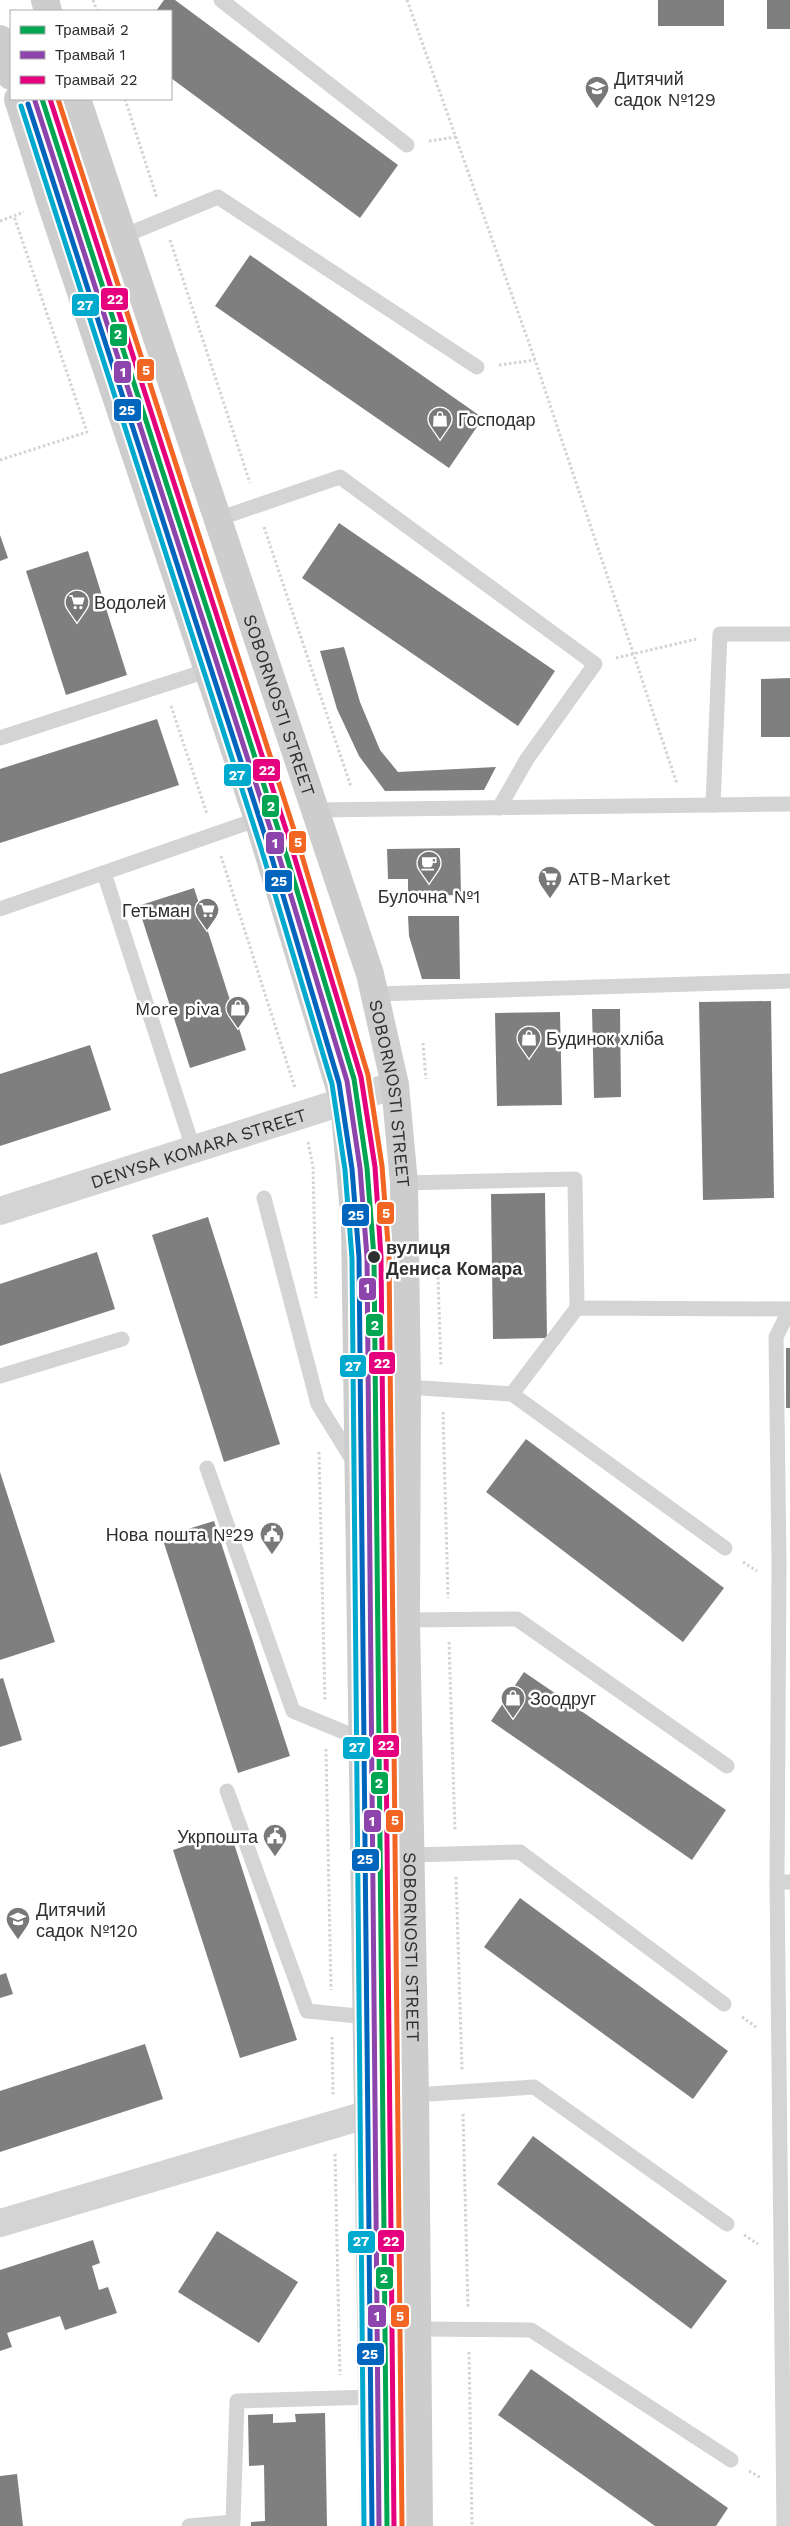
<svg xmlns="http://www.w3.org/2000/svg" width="790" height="2526" viewBox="0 0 790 2526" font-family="'Work Sans',sans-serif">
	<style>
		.building { fill: #7f7f7f }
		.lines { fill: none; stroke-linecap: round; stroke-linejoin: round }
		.path { stroke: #d3d3d3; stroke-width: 3; stroke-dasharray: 2.5 2.5; stroke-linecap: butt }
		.service { stroke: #d4d4d4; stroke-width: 15 }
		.minor { stroke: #d4d4d4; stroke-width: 28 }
		.tertiary { stroke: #d4d4d4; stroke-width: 28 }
		.secondary { stroke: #cdcdcd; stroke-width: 28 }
		.tram-1-casing { stroke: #fff; stroke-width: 9 }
		.tram-2-casing { stroke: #fff; stroke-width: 9 }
		.tram-3-casing { stroke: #fff; stroke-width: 9 }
		.tram-4-casing { stroke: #fff; stroke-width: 9 }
		.tram-5-casing { stroke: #fff; stroke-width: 9 }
		.tram-6-casing { stroke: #fff; stroke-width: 9 }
		.tram-1 { stroke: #00a651; stroke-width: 5 }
		.tram-2 { stroke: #8e44ad; stroke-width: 5 }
		.tram-3 { stroke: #e5007d; stroke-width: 5 }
		.tram-4 { stroke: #0065bd; stroke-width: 5 }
		.tram-5 { stroke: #f26522; stroke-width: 5 }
		.tram-6 { stroke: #00a9ce; stroke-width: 5 }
		.stop-dot { fill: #2f2f2f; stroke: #fff; stroke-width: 2 }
		.labels { text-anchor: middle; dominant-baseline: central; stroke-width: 5; stroke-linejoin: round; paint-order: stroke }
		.poi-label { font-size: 18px; fill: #2f2f2f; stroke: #fff; text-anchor: start }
		.street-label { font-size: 18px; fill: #2f2f2f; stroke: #fff }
		.stop-label { font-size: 18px; font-weight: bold; fill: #2f2f2f; stroke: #fff; text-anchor: start }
		.line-badge { stroke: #fff; stroke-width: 2 }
		.badge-label { font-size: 14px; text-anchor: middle; font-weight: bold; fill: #fff }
	</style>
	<rect width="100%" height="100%" fill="#fff"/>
	<g class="building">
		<polygon points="164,0 175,0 398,165 360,218 171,78 171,11 156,11"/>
		<rect x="658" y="0" width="66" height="26"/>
		<rect x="767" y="0" width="23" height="29"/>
		<polygon points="250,255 483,418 449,468 215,306"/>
		<polygon points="339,523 555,671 518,726 302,578"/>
		<polygon points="0,535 8,558 0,561"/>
		<polygon points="88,551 127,675 66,695 26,571"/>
		<polygon points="344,647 360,702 380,750 398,772 496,767 484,790 385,791 359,756 337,709 320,651"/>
		<polygon points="790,678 790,737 761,737 761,679"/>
		<polygon points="157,719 179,785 0,843 0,769"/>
		<polygon points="460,848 461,895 408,896 408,879 388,879 387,849"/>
		<polygon points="194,888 246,1050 190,1068 138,906"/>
		<polygon points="408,916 459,916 460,979 422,979 409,936"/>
		<polygon points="771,1001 774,1198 703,1200 699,1002"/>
		<polygon points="592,1009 620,1009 621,1097 594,1098"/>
		<polygon points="560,1012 562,1105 497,1106 495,1013"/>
		<polygon points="90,1045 111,1110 0,1146 0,1074"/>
		<polygon points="545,1193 547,1338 493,1339 491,1194"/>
		<polygon points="208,1217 280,1444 224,1462 152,1235"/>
		<polygon points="97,1252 115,1309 0,1346 0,1284"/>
		<rect x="786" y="1348" width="4" height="60"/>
		<polygon points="526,1439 724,1588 683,1642 486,1492"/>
		<polygon points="0,1472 55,1642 0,1660"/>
		<polygon points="214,1521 290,1756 238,1773 162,1537"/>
		<polygon points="524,1672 726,1810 692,1860 491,1721"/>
		<polygon points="3,1678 22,1740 0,1747 0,1679"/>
		<polygon points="230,1831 297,2040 240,2058 173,1850"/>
		<polygon points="520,1898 728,2051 693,2099 484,1947"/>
		<polygon points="6,1973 13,1994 0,1998 0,1975"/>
		<polygon points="145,2044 163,2099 0,2152 0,2091"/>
		<polygon points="533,2136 727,2281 691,2329 497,2184"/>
		<polygon points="217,2231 298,2282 259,2343 178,2292"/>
		<polygon points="93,2240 100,2263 92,2266 99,2290 108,2287 117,2313 65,2330 60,2316 7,2333 12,2347 0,2351 0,2270"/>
		<polygon points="531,2369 728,2508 716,2526 655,2526 498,2415"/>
		<polygon points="325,2413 327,2526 251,2526 251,2522 265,2521 264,2465 249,2466 248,2415 273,2414 273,2423 296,2422 295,2414"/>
		<polygon points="17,2474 23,2526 0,2526 0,2476"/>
	</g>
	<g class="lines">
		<g class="path">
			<polyline points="93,0 97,11"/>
			<polyline points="407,0 535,360 677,784"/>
			<polyline points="125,99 157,198"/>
			<polyline points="429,141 456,137"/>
			<polyline points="0,221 24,212"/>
			<polyline points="170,240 250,483"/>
			<polyline points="499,365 535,360"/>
			<polyline points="0,460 87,432 14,216"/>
			<polyline points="264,527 351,787"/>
			<polyline points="616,658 697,639"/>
			<polyline points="171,706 207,814"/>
			<polyline points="221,856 295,1088"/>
			<polyline points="423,1043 426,1079"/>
			<polyline points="308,1142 313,1167 316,1298"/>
			<polyline points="437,1247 441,1366"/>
			<polyline points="443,1412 448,1598"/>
			<polyline points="319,1452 325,1701"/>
			<polyline points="743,1562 757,1571"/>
			<polyline points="449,1642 455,1831"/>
			<polyline points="326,1749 331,1990"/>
			<polyline points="456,1877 462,2070"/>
			<polyline points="742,2017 756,2027"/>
			<polyline points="332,2037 333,2095"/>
			<polyline points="463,2114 468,2308"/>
			<polyline points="335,2154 340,2375"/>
			<polyline points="744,2235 758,2244"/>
			<polyline points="469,2352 472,2526"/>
			<polyline points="749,2471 761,2478"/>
		</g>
		<g class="service">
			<polyline points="221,0 407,145"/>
			<polyline points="121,237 218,197 477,367"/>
			<polyline points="218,519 340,477 595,664 527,759 499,808"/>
			<polyline points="0,738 209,670"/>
			<polyline points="713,805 790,804"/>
			<polyline points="316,810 713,805 720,634 790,634"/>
			<polyline points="104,873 193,1148"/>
			<polyline points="0,909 258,819"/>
			<polyline points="376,994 790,981"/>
			<polyline points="404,1183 575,1179 577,1308"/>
			<polyline points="264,1198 318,1404 355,1464"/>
			<polyline points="0,1376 122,1339"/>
			<polyline points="407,1387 512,1394 577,1308 790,1309"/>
			<polyline points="512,1394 725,1548"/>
			<polyline points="207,1468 293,1711 361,1739"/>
			<polyline points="406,1620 517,1619 727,1766"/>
			<polyline points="227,1791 307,2011 368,2017"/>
			<polyline points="412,1855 520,1852 724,2004"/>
			<polyline points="777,1882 779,1562 776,1337 790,1309"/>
			<polyline points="415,2095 534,2087 727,2224"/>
			<polyline points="417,2329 531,2330 731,2460"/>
			<polyline points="189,2526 233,2522 237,2401 372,2397"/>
			<polyline points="784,2526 777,1882 790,1882"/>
		</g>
		<polyline class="minor" points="0,2223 369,2114"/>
		<path class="tertiary" id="s1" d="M0,1211l395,-126"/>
		<g class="secondary">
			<polyline points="45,0 48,11"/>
			<polyline points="0,39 11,76"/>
			<polyline points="18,99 51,203 258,819 344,1102 355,1223 374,2526"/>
			<path id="s2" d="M77,99l293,875 25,111 9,98 3,204 -1,233 9,475 4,431"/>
		</g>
		<defs>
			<polyline id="tram-1" points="42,99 282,841 354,1079 367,1168 374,1257 387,2526"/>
			<polyline id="tram-2" points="35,101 275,843 347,1081 360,1168 367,1257 379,2526"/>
			<polyline id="tram-3" points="50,99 289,839 361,1077 375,1167 381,1257 394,2526"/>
			<polyline id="tram-4" points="28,104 268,845 339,1083 352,1169 359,1257 372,2526"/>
			<polyline id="tram-5" points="58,99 296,836 368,1075 382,1166 389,1257 402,2526"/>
			<polyline id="tram-6" points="21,106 261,848 332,1084 345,1170 352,1258 364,2526"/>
		</defs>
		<use href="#tram-1" class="tram-1-casing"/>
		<use href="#tram-2" class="tram-2-casing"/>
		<use href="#tram-3" class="tram-3-casing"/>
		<use href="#tram-4" class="tram-4-casing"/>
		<use href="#tram-5" class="tram-5-casing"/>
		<use href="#tram-6" class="tram-6-casing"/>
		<use href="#tram-1" class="tram-1"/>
		<use href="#tram-2" class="tram-2"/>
		<use href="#tram-3" class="tram-3"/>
		<use href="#tram-4" class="tram-4"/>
		<use href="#tram-5" class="tram-5"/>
		<use href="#tram-6" class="tram-6"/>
	</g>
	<defs>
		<symbol id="school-pin" viewBox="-11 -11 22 30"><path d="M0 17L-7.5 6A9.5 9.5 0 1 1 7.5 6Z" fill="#787878" stroke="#fff"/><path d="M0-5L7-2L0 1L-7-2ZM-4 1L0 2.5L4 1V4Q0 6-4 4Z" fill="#fff"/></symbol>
		<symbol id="shop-pin" viewBox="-11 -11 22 30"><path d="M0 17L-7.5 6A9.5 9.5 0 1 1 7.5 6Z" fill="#787878" stroke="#fff"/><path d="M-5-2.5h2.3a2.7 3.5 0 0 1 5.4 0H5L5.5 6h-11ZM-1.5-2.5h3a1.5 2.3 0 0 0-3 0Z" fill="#fff"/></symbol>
		<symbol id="supermarket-pin" viewBox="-11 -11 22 30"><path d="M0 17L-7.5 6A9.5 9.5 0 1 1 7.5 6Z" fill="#787878" stroke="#fff"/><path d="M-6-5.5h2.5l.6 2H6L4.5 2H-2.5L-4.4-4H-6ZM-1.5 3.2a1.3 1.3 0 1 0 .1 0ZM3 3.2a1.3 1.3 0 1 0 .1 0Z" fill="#fff"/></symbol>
		<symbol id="cafe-pin" viewBox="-11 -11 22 30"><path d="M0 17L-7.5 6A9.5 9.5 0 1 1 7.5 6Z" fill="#787878" stroke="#fff"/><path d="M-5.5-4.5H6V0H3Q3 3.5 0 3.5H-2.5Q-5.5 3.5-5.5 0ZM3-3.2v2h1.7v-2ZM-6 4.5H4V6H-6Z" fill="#fff"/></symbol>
		<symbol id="civic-pin" viewBox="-11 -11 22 30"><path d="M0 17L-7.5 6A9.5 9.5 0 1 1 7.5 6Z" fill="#787878" stroke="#fff"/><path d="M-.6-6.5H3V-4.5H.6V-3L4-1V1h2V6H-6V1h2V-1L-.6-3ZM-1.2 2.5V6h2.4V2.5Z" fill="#fff"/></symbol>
	</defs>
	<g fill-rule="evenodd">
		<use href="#school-pin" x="583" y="74" width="28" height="38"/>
		<use href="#shop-pin" x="426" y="405" width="28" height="38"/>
		<use href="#supermarket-pin" x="63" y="588" width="28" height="38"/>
		<use href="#cafe-pin" x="415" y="849" width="28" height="38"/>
		<use href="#supermarket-pin" x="536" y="864" width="28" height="38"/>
		<use href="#supermarket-pin" x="193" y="896" width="28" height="38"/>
		<use href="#shop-pin" x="224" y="994" width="28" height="38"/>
		<use href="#shop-pin" x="515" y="1024" width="28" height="38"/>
		<use href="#civic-pin" x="258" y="1520" width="28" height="38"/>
		<use href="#shop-pin" x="499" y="1684" width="28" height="38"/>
		<use href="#civic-pin" x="261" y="1822" width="28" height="38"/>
		<use href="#school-pin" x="4" y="1905" width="28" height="38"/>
	</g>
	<circle class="stop-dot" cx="374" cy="1257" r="7"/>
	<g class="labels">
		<g class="poi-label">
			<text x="614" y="78">Дитячий<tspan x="614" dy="21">садок №129</tspan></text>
			<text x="458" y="419">Господар</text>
			<text x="94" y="602">Водолей</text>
			<text x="568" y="878">ATB-Market</text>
			<text x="429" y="896" text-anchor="middle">Булочна №1</text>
			<text x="190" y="910" text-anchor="end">Гетьман</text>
			<text x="220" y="1008" text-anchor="end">More piva</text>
			<text x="546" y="1038">Будинок хліба</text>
			<text x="254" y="1534" text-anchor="end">Нова пошта №29</text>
			<text x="530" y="1698">Зоодруг</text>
			<text x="258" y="1836" text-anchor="end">Укрпошта</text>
			<text x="36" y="1909">Дитячий<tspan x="36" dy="21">садок №120</tspan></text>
		</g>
		<g class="street-label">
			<text stroke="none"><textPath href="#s2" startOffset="639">SOBORNOSTI STREET</textPath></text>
			<text stroke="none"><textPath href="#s2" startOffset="1044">SOBORNOSTI STREET</textPath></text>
			<text stroke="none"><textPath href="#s1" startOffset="208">DENYSA KOMARA STREET</textPath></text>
			<text stroke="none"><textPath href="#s2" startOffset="1899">SOBORNOSTI STREET</textPath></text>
		</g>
		<g class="stop-label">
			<text x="386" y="1247">вулиця<tspan x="386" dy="21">Дениса Комара</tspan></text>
		</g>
	</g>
	<g class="line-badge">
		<rect x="100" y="287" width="29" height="24" rx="5" fill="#e5007d"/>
		<rect x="71" y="293" width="29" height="24" rx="5" fill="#00a9ce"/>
		<rect x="109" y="323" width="19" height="24" rx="5" fill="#00a651"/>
		<rect x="136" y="358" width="19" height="24" rx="5" fill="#f26522"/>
		<rect x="113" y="360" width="19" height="24" rx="5" fill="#8e44ad"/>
		<rect x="113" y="398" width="29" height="24" rx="5" fill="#0065bd"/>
		<rect x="252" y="758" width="29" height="24" rx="5" fill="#e5007d"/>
		<rect x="223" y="763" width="29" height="24" rx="5" fill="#00a9ce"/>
		<rect x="261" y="794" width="19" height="24" rx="5" fill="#00a651"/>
		<rect x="288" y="830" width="19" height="24" rx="5" fill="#f26522"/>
		<rect x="265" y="831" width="20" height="24" rx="5" fill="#8e44ad"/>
		<rect x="264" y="869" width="29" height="24" rx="5" fill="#0065bd"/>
		<rect x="376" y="1201" width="19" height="24" rx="5" fill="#f26522"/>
		<rect x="341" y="1203" width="29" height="24" rx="5" fill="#0065bd"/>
		<rect x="358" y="1277" width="19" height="24" rx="5" fill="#8e44ad"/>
		<rect x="365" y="1313" width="19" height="24" rx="5" fill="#00a651"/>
		<rect x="368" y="1351" width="28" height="24" rx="5" fill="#e5007d"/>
		<rect x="339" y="1354" width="28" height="24" rx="5" fill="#00a9ce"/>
		<rect x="372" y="1734" width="28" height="24" rx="5" fill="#e5007d"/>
		<rect x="342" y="1736" width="29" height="24" rx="5" fill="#00a9ce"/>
		<rect x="370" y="1771" width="19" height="24" rx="5" fill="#00a651"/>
		<rect x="385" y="1809" width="19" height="24" rx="5" fill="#f26522"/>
		<rect x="363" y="1809" width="19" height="24" rx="5" fill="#8e44ad"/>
		<rect x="351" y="1848" width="29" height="24" rx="5" fill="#0065bd"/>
		<rect x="377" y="2229" width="28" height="24" rx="5" fill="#e5007d"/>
		<rect x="347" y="2230" width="29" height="24" rx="5" fill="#00a9ce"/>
		<rect x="375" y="2266" width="19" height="24" rx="5" fill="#00a651"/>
		<rect x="390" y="2304" width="20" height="24" rx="5" fill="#f26522"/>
		<rect x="367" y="2304" width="20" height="24" rx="5" fill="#8e44ad"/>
		<rect x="356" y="2342" width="29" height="24" rx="5" fill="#0065bd"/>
	</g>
	<g class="badge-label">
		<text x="115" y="304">22</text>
		<text x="85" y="310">27</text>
		<text x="118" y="339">2</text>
		<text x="146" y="375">5</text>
		<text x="123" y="377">1</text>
		<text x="127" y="415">25</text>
		<text x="267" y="775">22</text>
		<text x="237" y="780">27</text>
		<text x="271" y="811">2</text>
		<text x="298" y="847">5</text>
		<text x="275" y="848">1</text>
		<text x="279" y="886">25</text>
		<text x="386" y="1218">5</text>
		<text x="356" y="1220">25</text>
		<text x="367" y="1293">1</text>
		<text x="375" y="1330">2</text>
		<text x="382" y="1368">22</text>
		<text x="353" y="1371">27</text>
		<text x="386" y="1750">22</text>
		<text x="357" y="1752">27</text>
		<text x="379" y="1788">2</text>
		<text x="395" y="1825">5</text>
		<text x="372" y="1826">1</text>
		<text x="365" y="1864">25</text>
		<text x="391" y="2246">22</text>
		<text x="361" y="2246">27</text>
		<text x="384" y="2283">2</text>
		<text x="400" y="2321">5</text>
		<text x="377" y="2321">1</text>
		<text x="370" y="2359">25</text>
	</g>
	<rect x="10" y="10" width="162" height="90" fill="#ffffff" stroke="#acacac"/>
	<rect x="20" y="26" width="25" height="8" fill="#00a651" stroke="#acacac"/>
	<text x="55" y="35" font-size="15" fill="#2f2f2f">Трамвай 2</text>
	<rect x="20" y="51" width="25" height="8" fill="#8e44ad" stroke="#acacac"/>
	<text x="55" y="60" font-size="15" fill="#2f2f2f">Трамвай 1</text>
	<rect x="20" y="76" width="25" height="8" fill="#e5007d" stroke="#acacac"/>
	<text x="55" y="85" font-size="15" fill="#2f2f2f">Трамвай 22</text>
</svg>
